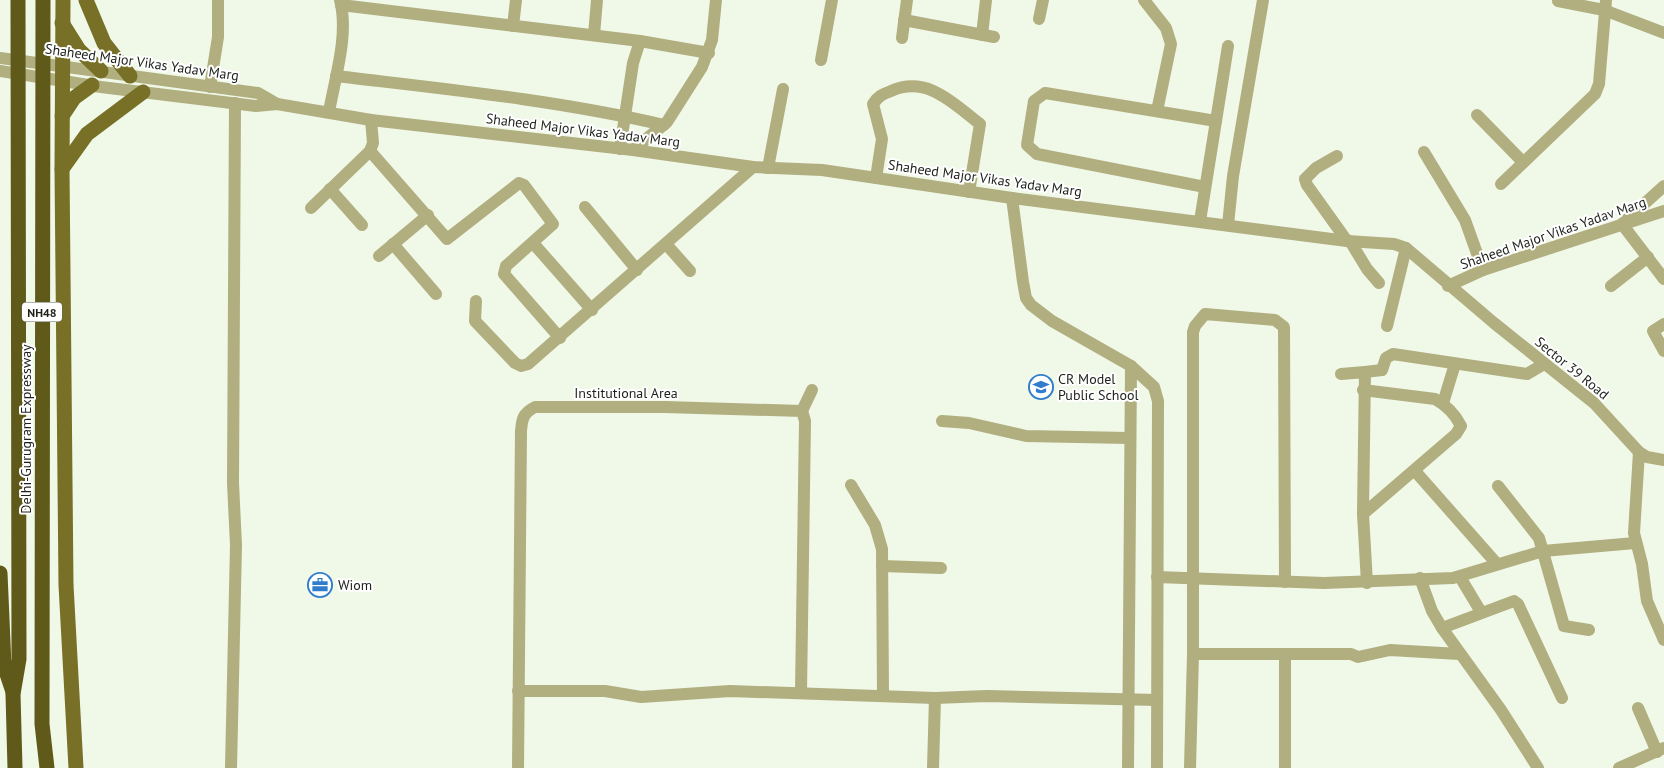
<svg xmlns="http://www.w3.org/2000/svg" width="1664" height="768" viewBox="0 0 1664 768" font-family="'PT Sans',sans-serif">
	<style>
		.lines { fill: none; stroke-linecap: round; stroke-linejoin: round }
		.minor { stroke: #b1ae7f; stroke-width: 12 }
		.major { stroke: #777026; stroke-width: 15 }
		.highway { stroke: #605a1a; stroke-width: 15 }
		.labels { text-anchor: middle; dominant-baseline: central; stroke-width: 4; stroke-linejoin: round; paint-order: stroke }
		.shield { fill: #fff; stroke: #62645f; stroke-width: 1 }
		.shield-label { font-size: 12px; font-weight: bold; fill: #1e211b }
		.street-label { font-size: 14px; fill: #1e211b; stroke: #fff }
		.poi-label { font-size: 14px; fill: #1e211b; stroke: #fff; text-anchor: start }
	</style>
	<rect width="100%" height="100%" fill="#f0f8e8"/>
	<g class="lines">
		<g class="minor">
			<polyline points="1144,0 1166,28 1171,44 1157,111"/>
			<polyline points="1558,1 1604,10 1664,33"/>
			<polyline points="341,5 640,41 709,53"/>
			<polyline points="1039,19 1043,0"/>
			<polyline points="904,20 994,37"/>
			<polyline points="513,26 516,0"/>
			<polyline points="594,35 597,0"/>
			<polyline points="982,35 986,0"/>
			<polyline points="902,38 907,0"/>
			<polyline points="0,58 258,93 277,104"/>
			<polyline points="821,60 832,0"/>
			<polyline points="0,71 101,87 256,106 277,104 371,120 633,150 753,167 822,170 1012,198 1347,241 1394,244 1406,248 1494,323 1594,403 1639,452 1647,457 1664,460"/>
			<path d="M336,76c109,13 221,24 328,49"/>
			<polyline points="210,87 218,37 218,0"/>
			<path d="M329,112c6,-35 20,-77 11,-112"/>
			<polyline points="1477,115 1523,162"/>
			<polyline points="620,149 633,63 640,41"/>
			<polyline points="633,150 667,122 702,67 712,40 716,0"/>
			<polyline points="370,151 447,239 519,183 524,185 553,224 506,266 504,274 560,338"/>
			<polyline points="1424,152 1465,220 1483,270"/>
			<polyline points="1337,156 1316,168 1305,179 1307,185 1347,241"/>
			<polyline points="768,168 783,89"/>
			<path d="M876,178l6,-39 -9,-35c5,-8 10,-10 18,-13 36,-16 62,12 89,33l-11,68"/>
			<polyline points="1501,184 1595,94 1599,84 1606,0"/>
			<polyline points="1664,186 1622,224 1664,279"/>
			<polyline points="1205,187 1037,154 1027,145 1034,101 1045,93 1216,121"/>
			<polyline points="330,189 362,225"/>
			<polyline points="1012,198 1023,282 1026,298 1031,305 1052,321 1131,366 1154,387 1158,401 1157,768"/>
			<polyline points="585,207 637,270"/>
			<polyline points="311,208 370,151 373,143 371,120"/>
			<polyline points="1200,221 1228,46"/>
			<polyline points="1228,225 1233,176 1263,0"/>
			<polyline points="1350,241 1367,269 1379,283"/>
			<polyline points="533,243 592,310"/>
			<polyline points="393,244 436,294"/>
			<polyline points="666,244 690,271"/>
			<polyline points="379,256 428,215"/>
			<polyline points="1448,286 1483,270 1664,211"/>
			<polyline points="1611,286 1648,257"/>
			<polyline points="476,301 475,321 515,363 521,366 528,364 753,167"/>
			<polyline points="1664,324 1653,331 1664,351"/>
			<polyline points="1387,326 1406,248"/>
			<polyline points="1365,372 1382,370 1386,358 1393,354 1527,374 1544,364"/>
			<polyline points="1341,374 1365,372 1363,514 1367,583"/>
			<polyline points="1443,403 1455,364"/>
			<polyline points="802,411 812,390"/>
			<polyline points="942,421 969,423 1026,436 1129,438"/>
			<polyline points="1639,452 1634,533 1642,564 1647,601 1664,640"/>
			<polyline points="1415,471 1497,564"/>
			<polyline points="851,485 875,525 882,549 883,695"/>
			<polyline points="1498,486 1539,538 1564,626 1589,630"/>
			<path d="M1363,514l93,-80 5,-8c-6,-12 -15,-21 -26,-27l-72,-9"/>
			<polyline points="882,566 941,568"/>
			<polyline points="1157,577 1324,583 1453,578 1543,551 1635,543"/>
			<polyline points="1460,577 1481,612"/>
			<polyline points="1420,578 1432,611 1442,628 1501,710 1538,768"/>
			<polyline points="1442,628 1514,601 1518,604 1562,698"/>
			<polyline points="1193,654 1351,654 1358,657 1390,650 1459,654"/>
			<polyline points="1285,654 1285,768"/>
			<polyline points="518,691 605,691 641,697 730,691 935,698 987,696 1157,700"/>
			<polyline points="1638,708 1657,752"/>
			<polyline points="231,768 236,545 233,483 235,103"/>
			<path d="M518,768l3,-337c1,-12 2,-18 14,-24h130l137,4 3,10 -4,271"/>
			<polyline points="933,768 935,698"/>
			<polyline points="1128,768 1131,366"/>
			<polyline points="1190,768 1193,654 1193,332 1195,326 1205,314 1275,320 1284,327 1285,582"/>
			<polyline points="1619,768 1664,748"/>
		</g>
		<g class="major">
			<polyline points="63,0 62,169 66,585 76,768"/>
			<polyline points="86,0 104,43 130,76"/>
			<polyline points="62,23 79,50 101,71"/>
			<polyline points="62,116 74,98 92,85"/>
			<polyline points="62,169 87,134 143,92"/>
		</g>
		<g class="highway">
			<polyline points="43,0 42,724 47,768"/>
			<polyline points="0,573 4,665 13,692"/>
			<polyline points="15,768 13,694 19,659 18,0"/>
		</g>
	</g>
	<defs>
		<symbol id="school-ring" viewBox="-11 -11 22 22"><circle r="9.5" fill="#fff" stroke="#307dcd" stroke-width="1.5"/><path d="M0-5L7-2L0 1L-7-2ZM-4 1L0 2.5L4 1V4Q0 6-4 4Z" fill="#307dcd"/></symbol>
		<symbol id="office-ring" viewBox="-11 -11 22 22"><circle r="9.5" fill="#fff" stroke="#307dcd" stroke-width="1.5"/><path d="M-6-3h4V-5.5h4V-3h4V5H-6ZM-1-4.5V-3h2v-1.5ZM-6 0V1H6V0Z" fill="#307dcd"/></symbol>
	</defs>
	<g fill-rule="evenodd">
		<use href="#school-ring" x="1027" y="373" width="28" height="28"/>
		<use href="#office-ring" x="306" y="571" width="28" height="28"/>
	</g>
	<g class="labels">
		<rect class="shield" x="22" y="302.5" width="40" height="19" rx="4"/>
		<g class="shield-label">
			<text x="42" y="312">NH48</text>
		</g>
		<g class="street-label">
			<text transform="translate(142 62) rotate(8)">Shaheed Major Vikas Yadav Marg</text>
			<text transform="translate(583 130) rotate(7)">Shaheed Major Vikas Yadav Marg</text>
			<text transform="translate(985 178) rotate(8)">Shaheed Major Vikas Yadav Marg</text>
			<text transform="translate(1553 233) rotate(-19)">Shaheed Major Vikas Yadav Marg</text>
			<text transform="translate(1572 368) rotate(39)">Sector 39 Road</text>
			<text x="626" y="393">Institutional Area</text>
			<text transform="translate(26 429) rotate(-90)">Delhi-Gurugram Expressway</text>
		</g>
		<g class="poi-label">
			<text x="1058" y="379">CR Model<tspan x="1058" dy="16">Public School</tspan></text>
			<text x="338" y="585">Wiom</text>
		</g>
	</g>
</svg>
